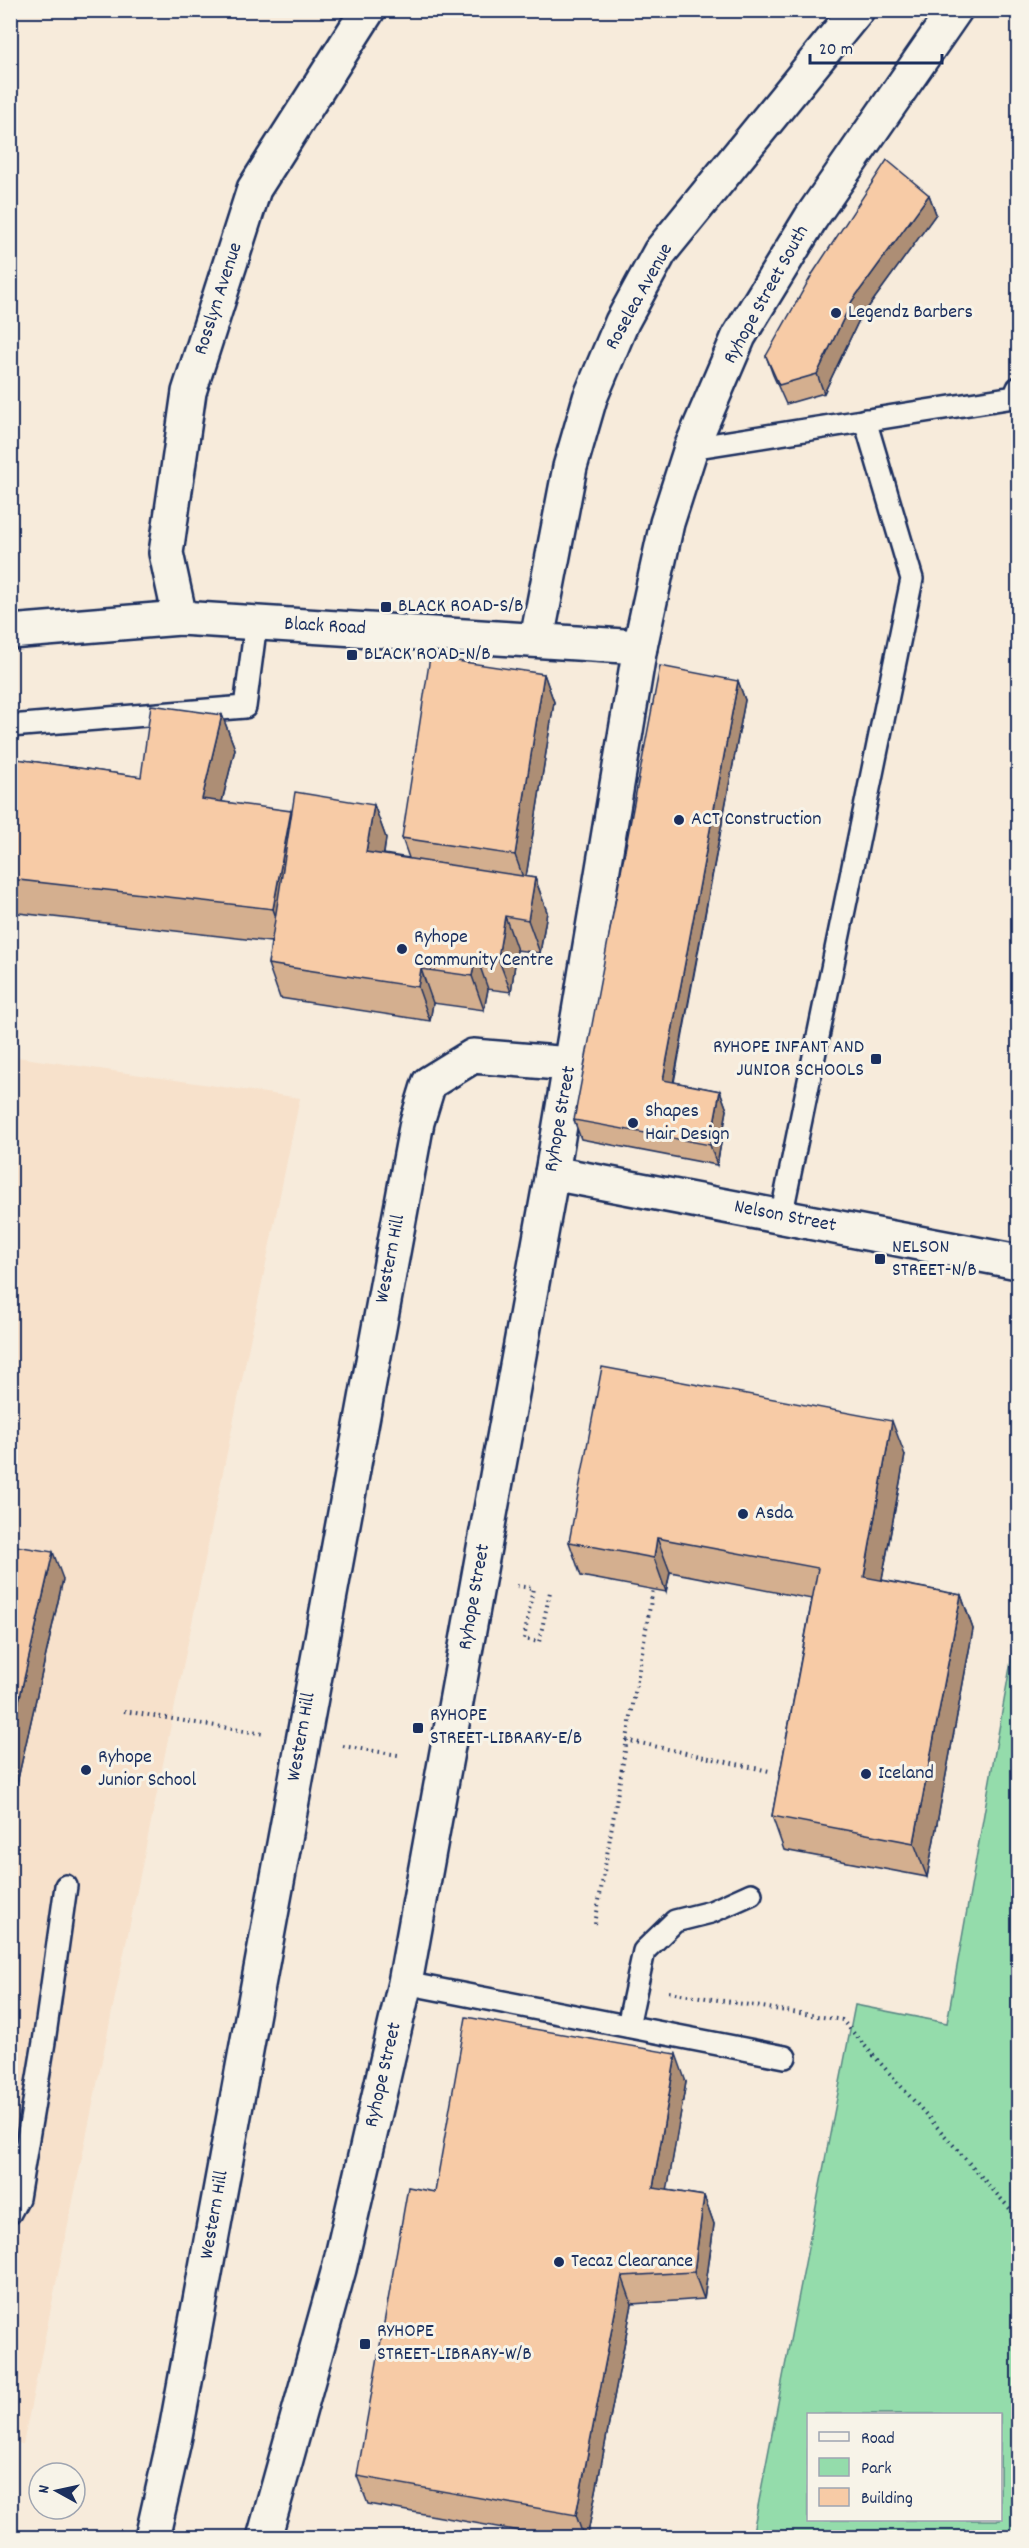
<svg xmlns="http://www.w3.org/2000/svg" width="1029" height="2548" viewBox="0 0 1029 2548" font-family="Dekko,sans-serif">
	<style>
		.built { fill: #f7e1cb }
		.green { fill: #94dcab; stroke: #588684; stroke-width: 1.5; fill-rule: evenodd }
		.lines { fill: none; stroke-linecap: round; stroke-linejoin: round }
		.lane-casing { stroke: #1b2f5e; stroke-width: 26 }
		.street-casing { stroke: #1b2f5e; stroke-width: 38 }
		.secondary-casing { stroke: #1b2f5e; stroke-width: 38 }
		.path { stroke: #1b2f5e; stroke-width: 4; stroke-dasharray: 1.5 4.5; stroke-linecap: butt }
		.lane { stroke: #f7f3e8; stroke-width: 21 }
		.street { stroke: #f7f3e8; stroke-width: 33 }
		.secondary { stroke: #f7f3e8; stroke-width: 33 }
		.wall { fill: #d4af8f; stroke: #1b2f5e; stroke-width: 1.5 }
		.shaded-wall { fill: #ad8e74; stroke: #1b2f5e; stroke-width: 1.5 }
		.building { fill: #f7cba6; stroke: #1b2f5e; stroke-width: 1.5 }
		.poi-dot { fill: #1b2f5e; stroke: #f7f3e8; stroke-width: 2 }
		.labels { text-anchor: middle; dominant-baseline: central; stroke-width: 6; stroke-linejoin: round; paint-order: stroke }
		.street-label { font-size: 20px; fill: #1b2f5e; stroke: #f7f3e8 }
		.poi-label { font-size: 20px; fill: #1b2f5e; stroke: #f7f3e8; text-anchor: start }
	</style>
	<rect width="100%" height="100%" fill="#f7ebdb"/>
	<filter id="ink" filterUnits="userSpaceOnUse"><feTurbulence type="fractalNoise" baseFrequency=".0167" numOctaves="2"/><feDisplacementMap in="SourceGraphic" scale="12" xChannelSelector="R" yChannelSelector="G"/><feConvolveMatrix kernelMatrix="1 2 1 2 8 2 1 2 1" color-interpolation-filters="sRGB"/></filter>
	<g filter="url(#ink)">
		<polygon class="built" points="10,1056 300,1098 23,2444 10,2442"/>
		<path class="green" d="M1016,1633h2v904h-266l103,-532 92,18zM808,2414h192v106h-192z"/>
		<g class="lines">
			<defs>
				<g id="lane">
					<polyline points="691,448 1014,397 1018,388"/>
					<polyline points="10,726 245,707 256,623"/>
					<polyline points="781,1217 912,579 865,420"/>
					<polyline points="405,1983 785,2057"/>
					<polyline points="628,2026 644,1951 675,1921 711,1912 751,1894"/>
					<polyline points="10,2213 18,2198 44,2042 66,1886"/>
				</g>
				<g id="street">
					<polyline points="180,618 166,553 189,392 254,189 368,10"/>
					<polyline points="537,639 570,467 590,398 622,322 660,252 857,10"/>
					<polyline points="552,1173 1018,1262"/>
					<polyline points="152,2538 175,2436 417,1122 429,1083 473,1056 570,1064"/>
				</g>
				<g id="secondary">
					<polyline points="10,632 180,618 640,647"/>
					<polyline points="264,2538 339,2269 405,1983 552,1173 640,647 667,523 691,448 739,336 811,218 955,10"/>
				</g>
			</defs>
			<use href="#lane" class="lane-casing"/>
			<use href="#street" class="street-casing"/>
			<use href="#secondary" class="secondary-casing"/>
			<g class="path">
				<polyline points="517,1586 533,1588 524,1639 539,1642 550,1592"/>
				<polyline points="124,1711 264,1734"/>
				<polyline points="626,1740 769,1771"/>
				<polyline points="343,1746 398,1755"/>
				<polyline points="595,1924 653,1589"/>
				<polyline points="669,1992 842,2020 1018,2218"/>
			</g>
			<use href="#lane" class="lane"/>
			<use href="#street" class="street"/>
			<use href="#secondary" class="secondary"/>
		</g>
		<g class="wall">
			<polygon points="929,195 936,214 859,320 824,393 786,404 773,375 766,356"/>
			<polygon points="544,674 554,702 526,877 535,878 547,912 540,953 517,950 511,992 488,989 484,1010 433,1003 430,1021 280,998 268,964 271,942 10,912 10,758 141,777 222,715 235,749 222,802 292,813 374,805 386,838 384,854 409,858 402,838"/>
			<polygon points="738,681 745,700 674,1082 720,1091 727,1110 717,1165 581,1139 574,1120"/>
			<polygon points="905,1455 882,1580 961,1595 973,1629 927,1877 784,1850 772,1816 812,1599 670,1572 666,1592 581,1576 569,1542"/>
			<polygon points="10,1545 63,1579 15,1792 10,1791"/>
			<polygon points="686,2082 667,2190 704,2196 714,2224 704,2299 632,2304 587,2538 559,2538 368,2504 357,2476 435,2192"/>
		</g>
		<g class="shaded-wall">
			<polygon points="929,195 936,214 859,320 824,393 817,374 852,301"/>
			<polygon points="544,674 554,702 525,883 515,855"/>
			<polygon points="738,681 745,700 670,1100 663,1080"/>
			<polygon points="222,715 235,749 214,833 202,799"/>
			<polygon points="374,805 386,838 379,886 366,852"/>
			<polygon points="291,811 303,845 285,943 273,909"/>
			<polygon points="535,878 547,912 540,953 528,920"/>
			<polygon points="505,916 517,950 511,992 498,958"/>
			<polygon points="476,955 488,989 484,1010 472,976"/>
			<polygon points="421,969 433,1003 430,1021 418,987"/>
			<polygon points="720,1091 727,1110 717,1165 710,1145"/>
			<polygon points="892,1421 905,1455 876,1611 864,1577"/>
			<polygon points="657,1538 670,1572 666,1592 654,1558"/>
			<polygon points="53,1552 63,1579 15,1792 10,1779 10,1740"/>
			<polygon points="961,1595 973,1629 927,1877 914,1843"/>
			<polygon points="676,2054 686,2082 663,2215 653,2188"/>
			<polygon points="704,2196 714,2224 704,2299 694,2272"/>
			<polygon points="622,2276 632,2304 587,2538 584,2538 576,2515"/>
		</g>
		<g class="building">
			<polygon points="887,160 929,195 852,301 817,374 779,385 766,356 813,273"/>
			<polygon points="430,657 544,674 515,855 402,838"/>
			<polygon points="660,666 738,681 663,1080 720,1091 710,1145 574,1120"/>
			<polygon points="151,705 222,715 202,799 291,811 273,909 10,879 10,758 141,777"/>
			<polygon points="295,792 374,805 366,852 535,878 528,920 505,916 498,958 476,955 472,976 421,969 418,987 268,964"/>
			<polygon points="602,1367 892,1421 864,1577 961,1595 914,1843 772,1816 818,1568 657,1538 654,1558 569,1542"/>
			<polygon points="10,1545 53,1552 10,1740"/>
			<polygon points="466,2017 676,2054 653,2188 704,2196 694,2272 622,2276 576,2515 357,2476 408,2187 435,2192"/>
		</g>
	</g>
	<g class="poi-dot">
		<circle cx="836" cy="313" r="6"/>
		<rect x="380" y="601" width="12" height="12" rx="3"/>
		<rect x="346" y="649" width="12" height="12" rx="3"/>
		<circle cx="679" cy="820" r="6"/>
		<circle cx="402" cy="949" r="6"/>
		<rect x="870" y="1053" width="12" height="12" rx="3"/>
		<circle cx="633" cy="1123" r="6"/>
		<rect x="874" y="1253" width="12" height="12" rx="3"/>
		<circle cx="743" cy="1514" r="6"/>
		<rect x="412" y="1722" width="12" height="12" rx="3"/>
		<circle cx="86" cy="1770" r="6"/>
		<circle cx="866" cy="1774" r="6"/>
		<circle cx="559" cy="2262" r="6"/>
		<rect x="359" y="2338" width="12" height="12" rx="3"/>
	</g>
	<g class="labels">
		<g class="street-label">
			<text transform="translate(767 295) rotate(-61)">Ryhope Street South</text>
			<text transform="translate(640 297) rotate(-61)">Roselea Avenue</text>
			<text transform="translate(219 299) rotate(-72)">Rosslyn Avenue</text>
			<text transform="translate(325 627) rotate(3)">Black Road</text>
			<text transform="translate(561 1119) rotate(-80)">Ryhope Street</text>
			<text transform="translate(785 1217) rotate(11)">Nelson Street</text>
			<text transform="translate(391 1259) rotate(-79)">Western Hill</text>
			<text transform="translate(475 1597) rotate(-80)">Ryhope Street</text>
			<text transform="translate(302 1737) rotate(-80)">Western Hill</text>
			<text transform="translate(384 2075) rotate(-77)">Ryhope Street</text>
			<text transform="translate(215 2215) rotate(-80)">Western Hill</text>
		</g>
		<g class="poi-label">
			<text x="848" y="313">Legendz Barbers</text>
			<text x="398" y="607">BLACK ROAD-S/B</text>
			<text x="364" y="655">BLACK ROAD-N/B</text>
			<text x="691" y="820">ACT Construction</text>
			<text x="414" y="938">Ryhope<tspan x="414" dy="23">Community Centre</tspan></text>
			<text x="864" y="1048" text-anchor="end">RYHOPE INFANT AND<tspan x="864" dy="23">JUNIOR SCHOOLS</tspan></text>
			<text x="645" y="1112">Shapes<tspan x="645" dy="23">Hair Design</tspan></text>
			<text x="892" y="1248">NELSON<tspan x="892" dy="23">STREET-N/B</tspan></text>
			<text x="755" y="1514">Asda</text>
			<text x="430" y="1716">RYHOPE<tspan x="430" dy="23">STREET-LIBRARY-E/B</tspan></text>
			<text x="98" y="1758">Ryhope<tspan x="98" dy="23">Junior School</tspan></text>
			<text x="878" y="1774">Iceland</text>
			<text x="571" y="2262">Tecaz Clearance</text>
			<text x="377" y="2332">RYHOPE<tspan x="377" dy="23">STREET-LIBRARY-W/B</tspan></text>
		</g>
	</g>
	<rect width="1029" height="2548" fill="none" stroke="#f7f3e8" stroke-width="36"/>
	<rect x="18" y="18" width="993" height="2512" fill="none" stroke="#1b2f5e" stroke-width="2" filter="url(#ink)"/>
	<rect x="807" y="2413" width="195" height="108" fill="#f7f3e8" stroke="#9fa5b1" stroke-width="1.5"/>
	<rect x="819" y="2432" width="30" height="9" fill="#f7f3e8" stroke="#9fa5b1" stroke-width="1.5"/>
	<text x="861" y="2443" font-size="18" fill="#1b2f5e">Road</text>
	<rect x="819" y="2458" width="30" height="18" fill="#94dcab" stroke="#9fa5b1" stroke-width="1.5"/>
	<text x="861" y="2473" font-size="18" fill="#1b2f5e">Park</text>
	<rect x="819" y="2488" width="30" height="18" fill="#f7cba6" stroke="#9fa5b1" stroke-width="1.5"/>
	<text x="861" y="2503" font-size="18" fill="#1b2f5e">Building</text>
	<g transform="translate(57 2491) rotate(278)"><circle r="28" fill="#f7f3e8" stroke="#9fa5b1" stroke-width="1.5"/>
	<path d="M0-4.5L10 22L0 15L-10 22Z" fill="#1b2f5e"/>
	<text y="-9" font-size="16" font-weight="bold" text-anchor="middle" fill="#1b2f5e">N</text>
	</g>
	<path d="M810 54v9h132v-9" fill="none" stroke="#1b2f5e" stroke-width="3"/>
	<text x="819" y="54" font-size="18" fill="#1b2f5e" stroke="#f7f3e8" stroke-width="4.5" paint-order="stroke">20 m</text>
</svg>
